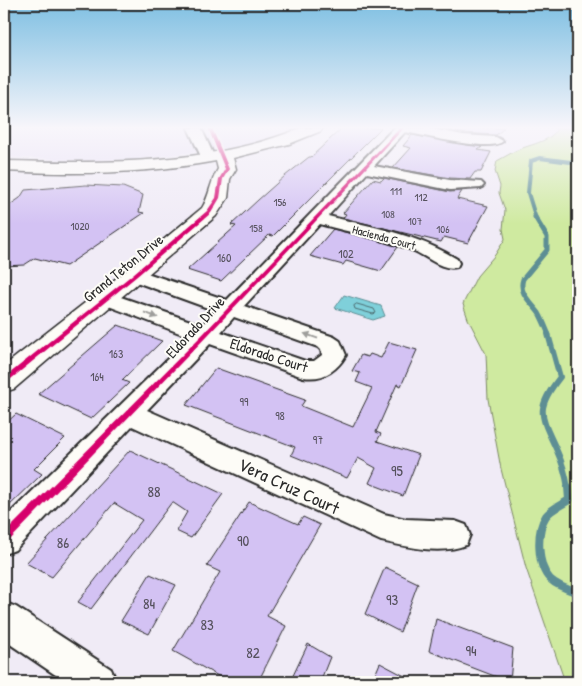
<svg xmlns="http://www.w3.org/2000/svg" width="582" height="686" viewBox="0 0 582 686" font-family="'Patrick Hand',sans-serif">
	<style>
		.built { fill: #e7dff5 }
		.green { fill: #cfeaa0; stroke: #7d8a66 }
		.water { fill: #7fd0da; stroke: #5d8e94 }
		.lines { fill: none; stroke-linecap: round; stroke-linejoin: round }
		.shore { stroke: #4d6d71; stroke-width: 1 }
		.stream-far3 { stroke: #5d8e94; stroke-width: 4 }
		.stream-far2 { stroke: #5d8e94; stroke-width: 5 }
		.stream-far1 { stroke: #5d8e94; stroke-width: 6 }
		.stream { stroke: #5d8e94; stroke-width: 8 }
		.building { fill: #d3c2f3; stroke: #2b2b2b }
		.minor-casing { stroke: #2b2b2b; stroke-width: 4 }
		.tertiary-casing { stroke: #2b2b2b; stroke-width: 3 }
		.minor { fill: #fdfcf7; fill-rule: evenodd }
		.tertiary { fill: #fdfcf7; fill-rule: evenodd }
		.cycleway-casing { stroke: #fdfcf7; stroke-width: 3 }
		.cycleway { fill: #d6006c; fill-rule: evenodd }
		.oneway { fill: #9e9e9b }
		.labels { text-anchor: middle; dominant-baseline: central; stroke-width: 4; stroke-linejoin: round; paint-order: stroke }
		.far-number-label { font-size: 11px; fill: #55515d }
		.far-street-label { font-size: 12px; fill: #2b2b2b; stroke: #fdfcf7 }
		.number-label { font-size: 12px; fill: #55515d }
		.street-label { font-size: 15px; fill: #2b2b2b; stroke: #fdfcf7 }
		.near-number-label { font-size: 15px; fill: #55515d }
		.near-street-label { font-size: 18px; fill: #2b2b2b; stroke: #fdfcf7 }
	</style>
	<rect width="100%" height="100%" fill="#f0ebf6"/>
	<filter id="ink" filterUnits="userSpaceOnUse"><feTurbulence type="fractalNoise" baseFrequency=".02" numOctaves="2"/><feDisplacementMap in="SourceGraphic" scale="10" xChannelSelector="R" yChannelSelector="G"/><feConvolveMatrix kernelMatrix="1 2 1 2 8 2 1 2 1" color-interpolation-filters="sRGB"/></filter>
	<g filter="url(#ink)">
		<polygon class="built" points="4,128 301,128 243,146 137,159 80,160 4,157"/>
		<path class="green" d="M557,128h21v45l-3,6 3,4v499h-13l-39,-114 -25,-99 -13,-70 -2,-45 -18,-35 -5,-15 14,-28 18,-21 10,-16 -2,-10 2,-19 -6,-17 1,-7 -5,-15 2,-10c6,-3 12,-7 18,-10 12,-6 37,-9 42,-23z"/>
		<polygon class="water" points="344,295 381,306 385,316 373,320 335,308"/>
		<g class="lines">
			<polygon class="shore" points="357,304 374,309 376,313 373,314 355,309 354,306"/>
			<polyline class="stream-far3" points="536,219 528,193 531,161 540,158 578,163"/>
			<path class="stream-far2" d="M535,217l12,20v13l-24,29c-5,14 8,23 16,34 4,7 7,15 10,22"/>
			<path class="stream-far1" d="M548,334l12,43c-26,33 -19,39 -3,74 5,11 9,24 11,37"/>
			<path class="stream" d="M568,487l1,13c-7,5 -17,8 -23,16 -10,15 -9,50 4,63 7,7 19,11 28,14"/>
		</g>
		<g class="building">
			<polygon points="342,128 381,128 273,236 269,235 221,281 187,270 236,226 231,225 258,200 285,176 309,157 311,157"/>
			<polygon points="438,128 504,128 496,135 463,133"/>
			<polygon points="412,135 482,147 478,150 491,152 481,172 475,172 470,179 450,178 393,168 411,148 403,146"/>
			<polygon points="384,178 450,192 462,191 457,199 488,206 468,243 444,237 441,242 343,218 346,214 343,213 373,179 381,181"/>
			<polygon points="86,185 123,187 143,195 139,212 144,213 66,266 35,258 24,265 4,266 4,209 20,198 25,190"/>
			<polygon points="333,229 379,241 398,247 381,271 346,261 343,265 310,256"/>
			<polygon points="118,325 162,341 122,380 129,383 91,419 38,394"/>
			<polygon points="389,342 417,350 401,386 397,384 376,432 381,434 377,441 419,455 403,496 369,483 376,468 358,458 347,478 291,455 295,447 186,405 216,368 305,400 301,406 353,427 372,388 356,382 360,373 352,371 361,355 368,357 370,354 381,358"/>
			<polygon points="16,414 65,438 34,469 42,474 4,511 4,425"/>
			<polygon points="130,450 223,494 191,538 176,531 187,512 172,502 91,609 78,602 142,520 114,503 52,577 26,563"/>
			<polygon points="249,502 298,524 303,517 320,525 267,616 286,626 258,682 217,682 220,677 173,651 220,572 207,566"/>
			<polygon points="385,567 418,583 400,632 365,614"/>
			<polygon points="150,574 176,585 149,634 121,621"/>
			<polygon points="436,619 513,648 510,682 429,651"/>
			<polygon points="308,644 330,657 320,682 290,682"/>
			<polygon points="380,663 416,682 372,682"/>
		</g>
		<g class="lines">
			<defs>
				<g id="minor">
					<polygon points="188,128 201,128 215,158 213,161 203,161"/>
					<path d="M394,128h33l36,7 33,2 7,4c-10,12 -81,-6 -98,-9l-31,34 76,14 31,2 3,3 -3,3 -31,2 -83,-17 -39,43c44,11 89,18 129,43l2,4 -2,4c-15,4 -29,-10 -43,-16 -30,-13 -63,-18 -94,-27l-76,82 90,31 6,4 6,14c-10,17 -23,25 -43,22l-93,-33 -63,66 237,104 22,5 49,2 11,4 4,10 -4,10c-25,10 -59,2 -85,-4l-249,-115 -117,124 -11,4v-35l186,-182 -92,-35 -3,-4 3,-4 7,-2 7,2 90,31 14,-14 -88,-32 -3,-4 3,-4 7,-2 92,31zM234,317l84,30 3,3 1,5 -8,6h-9l-84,-29z"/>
					<polygon points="4,602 16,607 111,669 117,682 66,682 4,640"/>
				</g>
				<path id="tertiary" d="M301,128h22l-2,3 -32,13 -56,14 3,11 -6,10 -2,19 -12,18 -202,173 -10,3v-26l123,-96 75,-62c8,-13 8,-26 16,-39l-2,-8c-70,13 -141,14 -212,10v-10c97,2 205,5 297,-33z"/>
			</defs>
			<use href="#minor" class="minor-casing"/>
			<use href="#tertiary" class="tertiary-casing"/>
			<use href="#minor" class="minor"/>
			<use href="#tertiary" class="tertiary"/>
			<defs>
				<g id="cycleway">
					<polygon points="208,128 212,128 229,169 223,179 220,198 211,213 137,276 6,383 4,383 4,378 133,274 207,211 216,198 219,179 225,169"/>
					<polygon points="400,128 404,128 208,335 7,543 4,544 4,534 204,333"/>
				</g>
			</defs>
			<use href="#cycleway" class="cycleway-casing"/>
			<use href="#cycleway" class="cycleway"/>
		</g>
		<defs><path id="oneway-solid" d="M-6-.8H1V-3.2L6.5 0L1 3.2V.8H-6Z" transform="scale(1.25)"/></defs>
		<g class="oneway">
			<use href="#oneway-solid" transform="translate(151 315) rotate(20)"/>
			<use href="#oneway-solid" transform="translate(311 336) rotate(-160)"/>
		</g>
	</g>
	<linearGradient id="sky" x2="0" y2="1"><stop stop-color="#7ebfe2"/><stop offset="0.57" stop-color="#f8f6fb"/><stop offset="1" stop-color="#f8f6fb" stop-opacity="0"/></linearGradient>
	<rect width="582" height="224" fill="url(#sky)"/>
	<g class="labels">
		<g class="far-number-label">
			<text x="396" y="191">111</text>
			<text x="421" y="197">112</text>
			<text x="280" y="202">156</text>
			<text x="388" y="214">108</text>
			<text x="415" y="221">107</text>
			<text x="80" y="226">1020</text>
			<text x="256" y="228">158</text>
			<text x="443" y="229">106</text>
		</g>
		<g class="far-street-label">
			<text transform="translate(384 237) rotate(15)">Hacienda Court</text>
		</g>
		<g class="number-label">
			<text x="346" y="253">102</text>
			<text x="224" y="257">160</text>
			<text x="116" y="353">163</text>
			<text x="97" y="376">164</text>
			<text x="244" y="401">99</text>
			<text x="280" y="415">98</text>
			<text x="318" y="439">97</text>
		</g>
		<g class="street-label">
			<text transform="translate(123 268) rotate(-39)">Grand Teton Drive</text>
			<text transform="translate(195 327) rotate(-47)">Eldorado Drive</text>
			<text transform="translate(269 355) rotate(18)">Eldorado Court</text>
		</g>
		<g class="near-number-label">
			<text x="397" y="470">95</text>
			<text x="154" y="491">88</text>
			<text x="243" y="540">90</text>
			<text x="63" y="542">86</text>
			<text x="392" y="599">93</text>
			<text x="149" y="603">84</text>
			<text x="207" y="624">83</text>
			<text x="471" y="650">94</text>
			<text x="253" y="652">82</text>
		</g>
		<g class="near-street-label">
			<text transform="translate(289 486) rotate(25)">Vera Cruz Court</text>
		</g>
	</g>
	<rect width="582" height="686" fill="none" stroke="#fdfcf7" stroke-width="20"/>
	<rect x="10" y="10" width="562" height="666" fill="none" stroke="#2b2b2b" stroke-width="2" filter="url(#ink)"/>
</svg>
